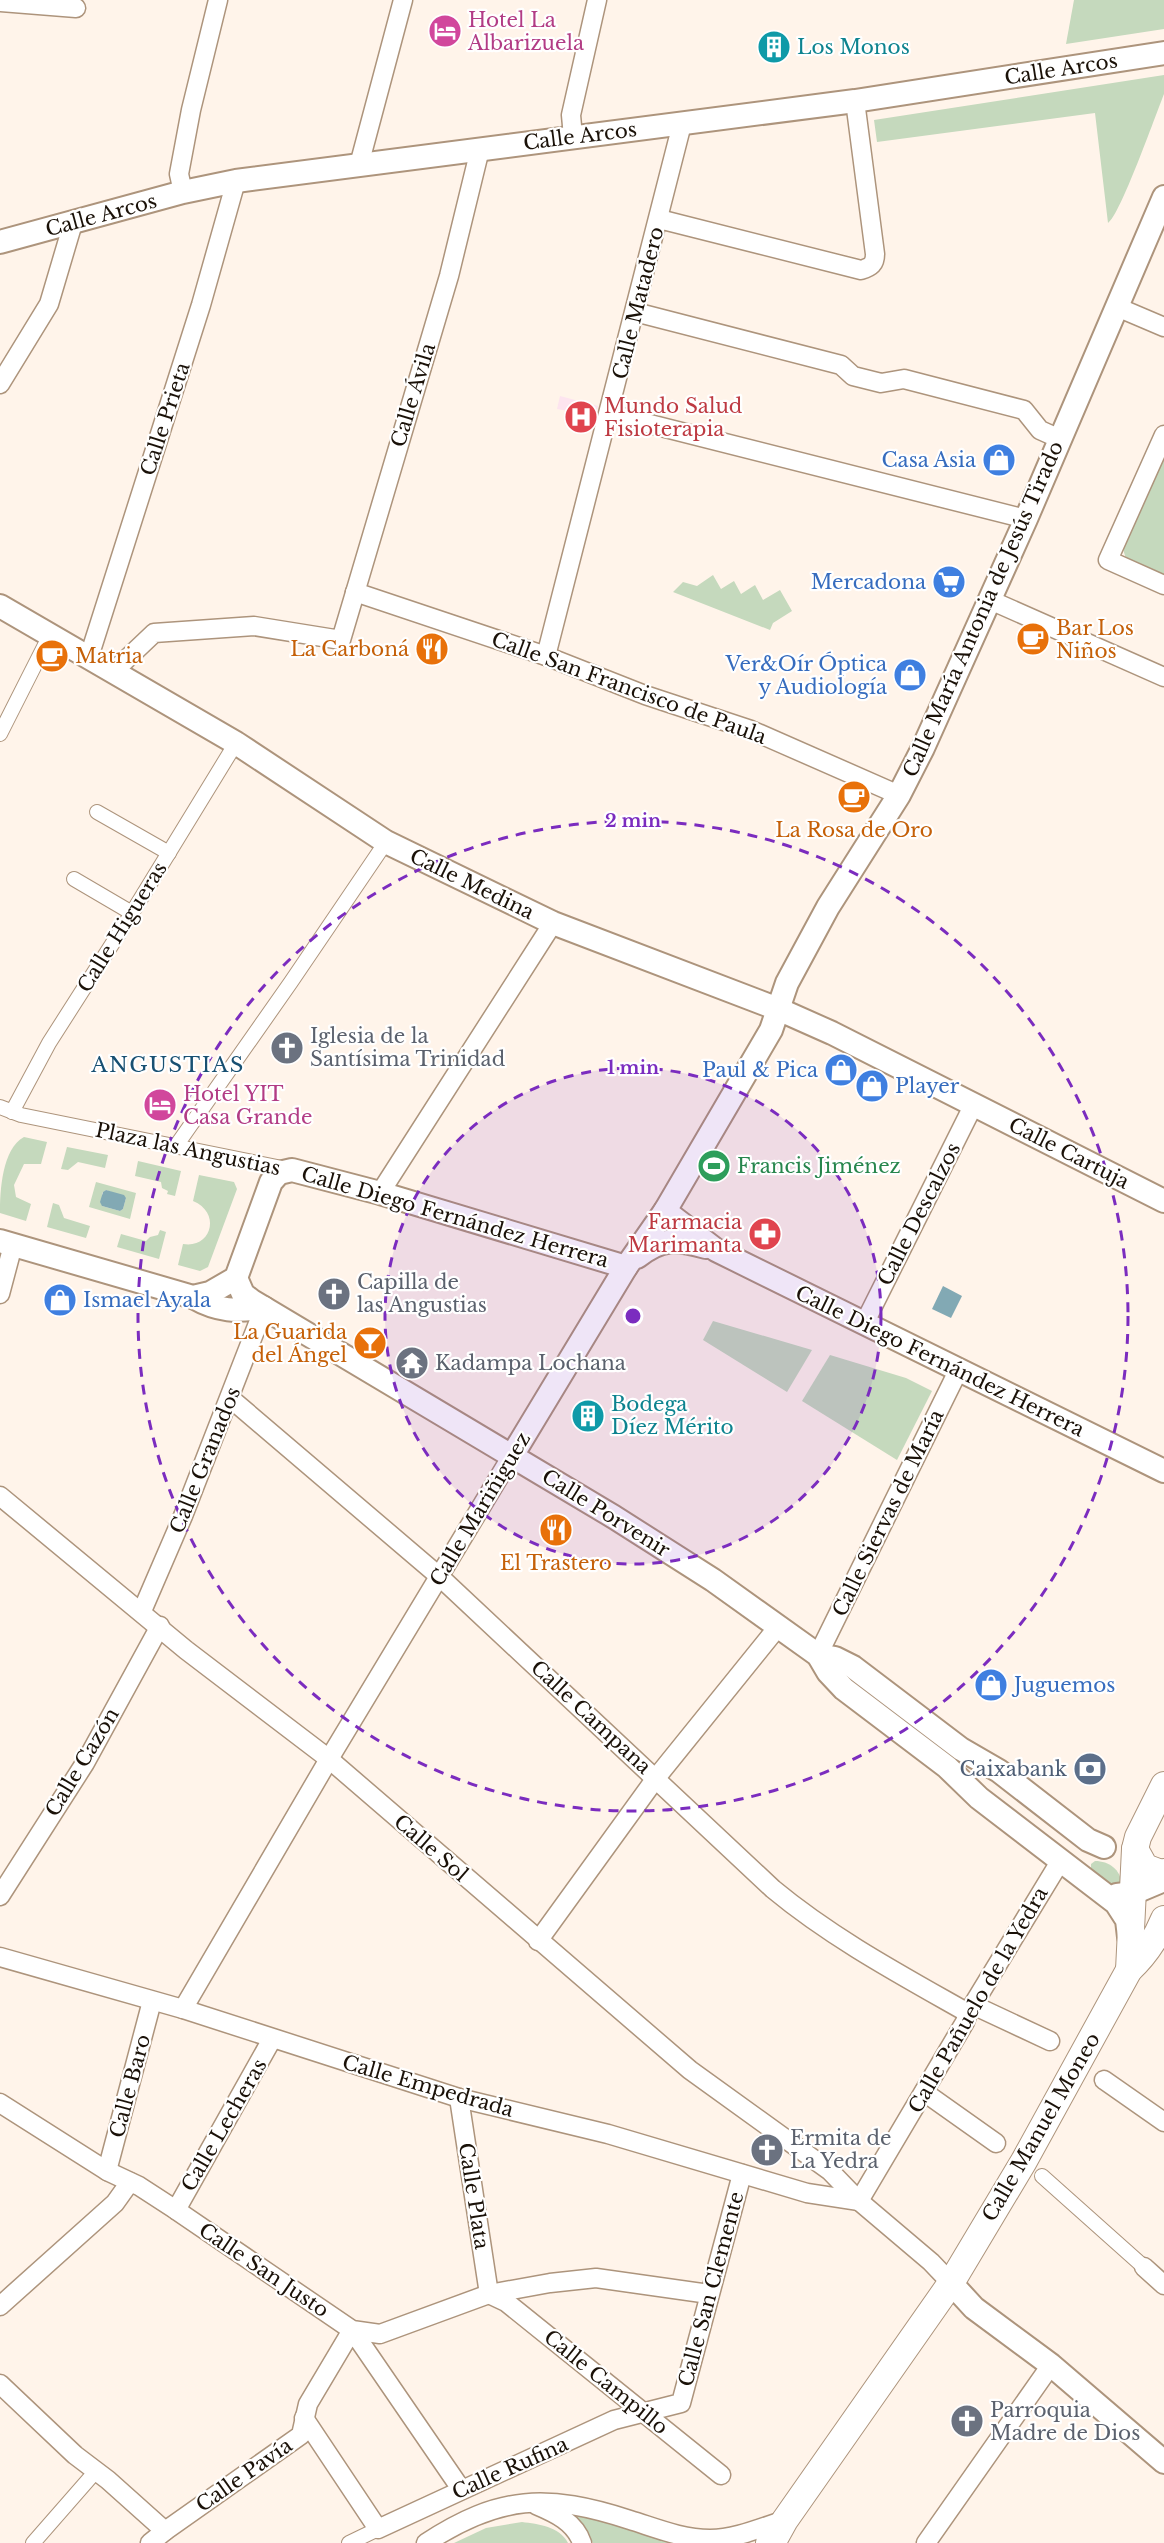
<svg xmlns="http://www.w3.org/2000/svg" width="1164" height="2543" viewBox="0 0 1164 2543" font-family="'Libre Baskerville',serif">
	<style>
		.medical { fill: #fde4ef }
		.green { fill: #c5d9bd; fill-rule: evenodd }
		.water { fill: #82a9b4 }
		.lines { fill: none; stroke-linecap: round; stroke-linejoin: round }
		.pedestrian-casing { stroke: #ad947c; stroke-width: 16 }
		.minor-casing { stroke: #ad947c; stroke-width: 21 }
		.tertiary-casing { stroke: #ad947c; stroke-width: 26 }
		.secondary-casing { stroke: #ad947c; stroke-width: 28 }
		.pedestrian { stroke: #fff; stroke-width: 14 }
		.minor { stroke: #fff; stroke-width: 18 }
		.tertiary { stroke: #fff; stroke-width: 22 }
		.secondary { stroke: #fff; stroke-width: 26 }
		.ring { fill: none; stroke: #7b2cbf; stroke-width: 3; stroke-dasharray: 10 8 }
		.labels { text-anchor: middle; dominant-baseline: central; stroke-width: 4.5; stroke-linejoin: round; paint-order: stroke }
		.hotel-label { font-size: 20px; fill: #b23c85; stroke: #fff; text-anchor: start }
		.culture-label { font-size: 20px; fill: #0d838f; stroke: #fff; text-anchor: start }
		.street-label { font-size: 20px; fill: #1a1108; stroke: #fff }
		.health-label { font-size: 20px; fill: #be3a42; stroke: #fff; text-anchor: start }
		.shop-label { font-size: 20px; fill: #366cbe; stroke: #fff; text-anchor: end }
		.food-label { font-size: 20px; fill: #c56008; stroke: #fff; text-anchor: start }
		.worship-label { font-size: 20px; fill: #5b616d; stroke: #fff; text-anchor: start }
		.leisure-label { font-size: 20px; fill: #27864d; stroke: #fff; text-anchor: start }
		.service-label { font-size: 20px; fill: #4e5e75; stroke: #fff; text-anchor: end }
		.neighbourhood-label { font-size: 21px; letter-spacing: 1.5px; fill: #185072; stroke: #fff }
		.centre { fill: #7b2cbf; stroke: #fff; stroke-width: 3 }
		.ring-label { font-size: 18px; text-anchor: middle; font-weight: bold; fill: #7b2cbf; stroke: #fff; stroke-width: 4.5; stroke-linejoin: round; paint-order: stroke }
	</style>
	<rect width="100%" height="100%" fill="#fff4ea"/>
	<polygon class="medical" points="560,396 598,406 592,429 566,422 568,411 557,409"/>
	<g class="green">
		<polygon points="1074,0 1164,0 1164,29 1066,44"/>
		<path d="M1164,75v19c-8,20 -44,122 -56,129l-13,-110 -218,29 -3,-22z"/>
		<polygon points="1164,457 1164,576 1126,559 1123,549"/>
		<polygon points="713,575 721,589 734,581 741,594 755,585 763,600 780,590 792,611 773,623 770,630 673,592 683,582 697,586"/>
		<path d="M24,1137l23,5 -6,22h-17l-10,21 2,12 15,7 -5,17 -26,-8c0,-22 2,-64 24,-76z"/>
		<polygon points="67,1147 108,1155 105,1168 78,1162 68,1170 61,1169"/>
		<polygon points="138,1161 181,1171 175,1196 167,1194 168,1191 162,1188 161,1182 135,1176"/>
		<path d="M199,1175l35,7 3,7 -29,78 -8,4 -22,-6 5,-21c28,5 39,-31 10,-43z"/>
		<path d="M96,1182l40,11 -6,26 -41,-12zM106,1190l20,8 -3,11 -3,2 -18,-5v-13z"/>
		<polygon points="53,1203 59,1205 64,1218 90,1226 86,1238 47,1227"/>
		<polygon points="160,1230 166,1232 159,1259 117,1247 121,1234 146,1241 150,1237 158,1235"/>
		<polygon points="713,1321 812,1350 787,1392 703,1340"/>
		<polygon points="830,1355 906,1378 932,1391 897,1460 802,1401"/>
		<path d="M1095,1861c14,0 26,9 26,22l-6,5 -24,-16v-8z"/>
		<polygon points="576,2512 673,2543 593,2543 587,2530 574,2514"/>
		<path d="M522,2522c17,2 38,5 46,21h-114l32,-15z"/>
	</g>
	<g class="water">
		<polygon points="106,1190 124,1195 126,1198 123,1209 120,1211 102,1206 100,1202 103,1192"/>
		<polygon points="943,1286 962,1296 951,1318 932,1309"/>
	</g>
	<g class="lines">
		<defs>
			<g id="pedestrian">
				<polyline points="0,734 45,645"/>
				<polyline points="97,812 169,853"/>
				<polyline points="74,879 132,913"/>
				<polyline points="0,1107 21,1115 287,1169"/>
				<polyline points="12,1112 49,1043 132,913 236,743"/>
				<polyline points="176,1146 291,982 386,842"/>
				<polyline points="1042,2176 1144,2267"/>
				<polyline points="33,2543 96,2471"/>
				<polyline points="349,2543 378,2529"/>
			</g>
			<g id="minor">
				<polyline points="0,2 76,8"/>
				<polyline points="573,137 571,115 597,0"/>
				<polyline points="359,165 403,0"/>
				<polyline points="183,192 179,174 191,110 218,0"/>
				<path d="M659,219l202,51c10,-3 14,-6 14,-16l-20,-153"/>
				<polyline points="1117,307 1164,327"/>
				<polyline points="635,312 841,365 853,376 881,383 904,379 1024,410 1040,430 1060,439"/>
				<polyline points="0,384 49,304 73,223"/>
				<polyline points="610,414 1026,519"/>
				<polyline points="1164,435 1108,560 1164,585"/>
				<polyline points="355,592 546,656 645,695 751,730 899,795"/>
				<polyline points="990,600 1164,677"/>
				<polyline points="546,656 682,124"/>
				<polyline points="89,657 201,305 236,181"/>
				<polyline points="114,671 154,633 254,626 341,640 449,276 480,149"/>
				<polyline points="380,1193 553,923"/>
				<polyline points="0,1294 13,1245"/>
				<polyline points="864,1324 974,1104"/>
				<path d="M230,1398l210,179 333,312c59,49 128,86 195,124"/>
				<polyline points="0,1496 186,1650 329,1759 690,2070 830,2171 859,2201 931,2262 951,2283"/>
				<polyline points="142,1611 183,1516 264,1308"/>
				<polyline points="818,1655 958,1371"/>
				<polyline points="0,1896 85,1763 160,1626"/>
				<polyline points="538,1941 656,1778 777,1628"/>
				<polyline points="0,1957 183,2009 459,2098 608,2134 807,2193 859,2201"/>
				<polyline points="973,2005 1050,2041"/>
				<polyline points="183,2009 329,1759 513,1454"/>
				<polyline points="1104,2080 1164,2122"/>
				<polyline points="924,2092 996,2143"/>
				<polyline points="459,2098 489,2294"/>
				<polyline points="0,2103 107,2171 139,2186 176,2210 352,2330 380,2334 489,2294 550,2283 596,2278 709,2294"/>
				<polyline points="107,2171 152,2001"/>
				<polyline points="859,2201 965,2022 968,2013 1061,1860"/>
				<polyline points="176,2210 272,2039"/>
				<polyline points="1144,2267 1164,2285"/>
				<polyline points="489,2294 506,2302 721,2475"/>
				<polyline points="0,2306 115,2203 130,2182"/>
				<polyline points="0,2384 75,2455 108,2480 165,2531"/>
				<polyline points="304,2418 378,2529 614,2420 681,2403 742,2174"/>
				<path d="M536,2505c19,8 39,17 46,38"/>
				<polyline points="150,2543 165,2531 301,2435 308,2404 352,2330 461,2489"/>
				<path d="M426,2543c73,-48 121,-50 204,-23 26,8 52,19 80,19 25,0 50,-11 75,-19"/>
				<polyline points="926,2543 1051,2365"/>
			</g>
			<g id="tertiary">
				<polyline points="0,242 183,192 236,181 855,101 1164,53"/>
				<polyline points="0,606 236,743 386,842 553,923 778,1009 832,1033 1164,1201"/>
				<polyline points="665,1211 716,1250 1164,1471"/>
				<polyline points="0,1241 193,1297 210,1293 236,1278 271,1182 279,1173 292,1170 380,1193 626,1267"/>
				<path d="M637,1257c25,-20 39,-18 69,-10"/>
				<polyline points="236,1278 243,1294 252,1301 614,1517 713,1580 818,1655 828,1672 844,1689 947,1767 979,1798 1116,1903 1127,1920 1129,1937"/>
				<path d="M193,1297c26,15 43,14 71,11"/>
				<polyline points="513,1454 626,1267 665,1211 771,1030 787,983 828,907 899,795 923,748 1026,519 1164,197"/>
				<polyline points="818,1655 835,1658 853,1667 961,1749 999,1771 1088,1840 1104,1847"/>
				<polyline points="1117,1895 1133,1893 1164,1880"/>
				<polyline points="951,2283 974,2308 1051,2365 1164,2462"/>
			</g>
			<g id="secondary">
				<polyline points="1135,1849 1145,1867 1161,1873 1164,1872"/>
				<polyline points="1129,1970 1135,1849 1138,1837 1164,1785"/>
				<path d="M769,2543l6,-5 10,-18 166,-237 73,-122 105,-191c16,-15 27,-31 35,-51"/>
			</g>
		</defs>
		<use href="#pedestrian" class="pedestrian-casing"/>
		<use href="#minor" class="minor-casing"/>
		<use href="#tertiary" class="tertiary-casing"/>
		<use href="#secondary" class="secondary-casing"/>
		<use href="#pedestrian" class="pedestrian"/>
		<use href="#minor" class="minor"/>
		<use href="#tertiary" class="tertiary"/>
		<use href="#secondary" class="secondary"/>
	</g>
	<circle cx="633" cy="1316" r="248" fill="#7b2cbf" fill-opacity=".12"/>
	<g class="ring">
		<circle cx="633" cy="1316" r="248"/>
		<circle cx="633" cy="1316" r="495"/>
	</g>
	<defs>
		<symbol id="hotel-disc" viewBox="-11 -11 22 22"><circle r="9.5" fill="#d1479c" stroke="#fff"/><path d="M-6-4.5h1.5V1H6V5H4.5V3h-9V5H-6ZM-4 0a1.8 1.8 0 1 1 3.6 0ZM.5 0V-2.5h3Q6-2.5 6 0Z" fill="#fff"/></symbol>
		<symbol id="building-disc" viewBox="-11 -11 22 22"><circle r="9.5" fill="#0f9aa8" stroke="#fff"/><path d="M-4-6H4V6H1V3H-1V6H-4ZM-2.5-4.3h1.7v1.8h-1.7ZM.8-4.3h1.7v1.8H.8ZM-2.5-1h1.7V.8h-1.7ZM.8-1h1.7V.8H.8Z" fill="#fff"/></symbol>
		<symbol id="hospital-disc" viewBox="-11 -11 22 22"><circle r="9.5" fill="#e0444e" stroke="#fff"/><path d="M-5-5h3v3.5h4V-5h3V5h-3V1.5h-4V5h-3Z" fill="#fff"/></symbol>
		<symbol id="shop-disc" viewBox="-11 -11 22 22"><circle r="9.5" fill="#3f7fe0" stroke="#fff"/><path d="M-5-2.5h2.3a2.7 3.5 0 0 1 5.4 0H5L5.5 6h-11ZM-1.5-2.5h3a1.5 2.3 0 0 0-3 0Z" fill="#fff"/></symbol>
		<symbol id="supermarket-disc" viewBox="-11 -11 22 22"><circle r="9.5" fill="#3f7fe0" stroke="#fff"/><path d="M-6-5.5h2.5l.6 2H6L4.5 2H-2.5L-4.4-4H-6ZM-1.5 3.2a1.3 1.3 0 1 0 .1 0ZM3 3.2a1.3 1.3 0 1 0 .1 0Z" fill="#fff"/></symbol>
		<symbol id="cafe-disc" viewBox="-11 -11 22 22"><circle r="9.5" fill="#e8710a" stroke="#fff"/><path d="M-5.5-4.5H6V0H3Q3 3.5 0 3.5H-2.5Q-5.5 3.5-5.5 0ZM3-3.2v2h1.7v-2ZM-6 4.5H4V6H-6Z" fill="#fff"/></symbol>
		<symbol id="restaurant-disc" viewBox="-11 -11 22 22"><circle r="9.5" fill="#e8710a" stroke="#fff"/><path d="M-5-6h1v4h1v-4h1v4h1v-4h1v5L-1.5 .5V6h-2V.5L-5-1ZM5-6V6H3V1.5H1.5Q1.5-4 5-6Z" fill="#fff"/></symbol>
		<symbol id="church-disc" viewBox="-11 -11 22 22"><circle r="9.5" fill="#6b7280" stroke="#fff"/><path d="M-1.2-6h2.4v3.5h3.3v2.4h-3.3V6h-2.4V-.1h-3.3v-2.4h3.3Z" fill="#fff"/></symbol>
		<symbol id="stadium-disc" viewBox="-11 -11 22 22"><circle r="9.5" fill="#2e9e5b" stroke="#fff"/><path d="M0-5a6.5 5 0 1 0 0 10a6.5 5 0 1 0 0-10ZM-3.5-1.8h7v3.6h-7Z" fill="#fff"/></symbol>
		<symbol id="pharmacy-disc" viewBox="-11 -11 22 22"><circle r="9.5" fill="#e0444e" stroke="#fff"/><path d="M-2-6h4v4h4v4h-4v4h-4v-4h-4v-4h4Z" fill="#fff"/></symbol>
		<symbol id="bar-disc" viewBox="-11 -11 22 22"><circle r="9.5" fill="#e8710a" stroke="#fff"/><path d="M-6-5H6L.8 .8V4.5H3.5V6h-7V4.5H-.8V.8Z" fill="#fff"/></symbol>
		<symbol id="temple-disc" viewBox="-11 -11 22 22"><circle r="9.5" fill="#6b7280" stroke="#fff"/><path d="M0-6L5-2H3V0L6.5 2.5H4V6H1.5V3h-3V6H-4V2.5H-6.5L-3 0V-2H-5Z" fill="#fff"/></symbol>
		<symbol id="bank-disc" viewBox="-11 -11 22 22"><circle r="9.5" fill="#5c6f8a" stroke="#fff"/><path d="M-6-4H6V4H-6ZM0-2.3a2.3 2.3 0 1 0 0 4.6a2.3 2.3 0 1 0 0-4.6Z" fill="#fff"/></symbol>
	</defs>
	<g fill-rule="evenodd">
		<use href="#hotel-disc" x="426" y="12" width="38" height="38"/>
		<use href="#building-disc" x="755" y="28" width="38" height="38"/>
		<use href="#hospital-disc" x="562" y="398" width="38" height="38"/>
		<use href="#shop-disc" x="980" y="441" width="38" height="38"/>
		<use href="#supermarket-disc" x="930" y="563" width="38" height="38"/>
		<use href="#cafe-disc" x="1014" y="620" width="38" height="38"/>
		<use href="#restaurant-disc" x="413" y="630" width="38" height="38"/>
		<use href="#cafe-disc" x="33" y="637" width="38" height="38"/>
		<use href="#shop-disc" x="891" y="656" width="38" height="38"/>
		<use href="#cafe-disc" x="835" y="778" width="38" height="38"/>
		<use href="#church-disc" x="268" y="1029" width="38" height="38"/>
		<use href="#shop-disc" x="822" y="1051" width="38" height="38"/>
		<use href="#shop-disc" x="853" y="1067" width="38" height="38"/>
		<use href="#hotel-disc" x="141" y="1086" width="38" height="38"/>
		<use href="#stadium-disc" x="695" y="1147" width="38" height="38"/>
		<use href="#pharmacy-disc" x="746" y="1215" width="38" height="38"/>
		<use href="#church-disc" x="315" y="1275" width="38" height="38"/>
		<use href="#shop-disc" x="41" y="1281" width="38" height="38"/>
		<use href="#bar-disc" x="351" y="1324" width="38" height="38"/>
		<use href="#temple-disc" x="393" y="1344" width="38" height="38"/>
		<use href="#building-disc" x="569" y="1397" width="38" height="38"/>
		<use href="#restaurant-disc" x="537" y="1511" width="38" height="38"/>
		<use href="#shop-disc" x="972" y="1666" width="38" height="38"/>
		<use href="#bank-disc" x="1071" y="1750" width="38" height="38"/>
		<use href="#church-disc" x="748" y="2131" width="38" height="38"/>
		<use href="#church-disc" x="948" y="2402" width="38" height="38"/>
	</g>
	<g class="labels">
		<g class="hotel-label">
			<text x="468" y="20">Hotel La<tspan x="468" dy="23">Albarizuela</tspan></text>
			<text x="183" y="1094">Hotel YIT<tspan x="183" dy="23">Casa Grande</tspan></text>
		</g>
		<g class="culture-label">
			<text x="797" y="47">Los Monos</text>
			<text x="611" y="1404">Bodega<tspan x="611" dy="23">Díez Mérito</tspan></text>
		</g>
		<g class="street-label">
			<text transform="translate(1061 69) rotate(-9)">Calle Arcos</text>
			<text transform="translate(580 136) rotate(-7)">Calle Arcos</text>
			<text transform="translate(101 215) rotate(-15)">Calle Arcos</text>
			<text transform="translate(638 303) rotate(-76)">Calle Matadero</text>
			<text transform="translate(413 395) rotate(-73)">Calle Ávila</text>
			<text transform="translate(165 419) rotate(-72)">Calle Prieta</text>
			<text transform="translate(983 609) rotate(-66)">Calle María Antonia de Jesús Tirado</text>
			<text transform="translate(629 688) rotate(20)">Calle San Francisco de Paula</text>
			<text transform="translate(472 884) rotate(26)">Calle Medina</text>
			<text transform="translate(122 927) rotate(-58)">Calle Higueras</text>
			<text transform="translate(188 1149) rotate(12)">Plaza las Angustias</text>
			<text transform="translate(1069 1153) rotate(27)">Calle Cartuja</text>
			<text transform="translate(919 1214) rotate(-63)">Calle Descalzos</text>
			<text transform="translate(455 1217) rotate(16)">Calle Diego Fernández Herrera</text>
			<text transform="translate(940 1361) rotate(26)">Calle Diego Fernández Herrera</text>
			<text transform="translate(205 1460) rotate(-68)">Calle Granados</text>
			<text transform="translate(480 1509) rotate(-59)">Calle Mariñiguez</text>
			<text transform="translate(606 1513) rotate(32)">Calle Porvenir</text>
			<text transform="translate(888 1513) rotate(-64)">Calle Siervas de María</text>
			<text transform="translate(591 1717) rotate(43)">Calle Campana</text>
			<text transform="translate(82 1762) rotate(-59)">Calle Cazón</text>
			<text transform="translate(431 1848) rotate(41)">Calle Sol</text>
			<text transform="translate(978 2000) rotate(-60)">Calle Pañuelo de la Yedra</text>
			<text transform="translate(130 2086) rotate(-75)">Calle Baro</text>
			<text transform="translate(428 2086) rotate(16)">Calle Empedrada</text>
			<text transform="translate(224 2125) rotate(-60)">Calle Lecheras</text>
			<text transform="translate(1041 2127) rotate(-60)">Calle Manuel Moneo</text>
			<text transform="translate(474 2196) rotate(81)">Calle Plata</text>
			<text transform="translate(264 2270) rotate(34)">Calle San Justo</text>
			<text transform="translate(711 2289) rotate(-75)">Calle San Clemente</text>
			<text transform="translate(606 2382) rotate(39)">Calle Campillo</text>
			<text transform="translate(510 2468) rotate(-24)">Calle Rufina</text>
			<text transform="translate(244 2475) rotate(-35)">Calle Pavía</text>
		</g>
		<g class="health-label">
			<text x="604" y="406">Mundo Salud<tspan x="604" dy="23">Fisioterapia</tspan></text>
			<text x="742" y="1222" text-anchor="end">Farmacia<tspan x="742" dy="23">Marimanta</tspan></text>
		</g>
		<g class="shop-label">
			<text x="976" y="460">Casa Asia</text>
			<text x="926" y="582">Mercadona</text>
			<text x="887" y="664">Ver&amp;Oír Óptica<tspan x="887" dy="23">y Audiología</tspan></text>
			<text x="818" y="1070">Paul &amp; Pica</text>
			<text x="895" y="1086" text-anchor="start">Player</text>
			<text x="83" y="1300" text-anchor="start">Ismael Ayala</text>
			<text x="1014" y="1685" text-anchor="start">Juguemos</text>
		</g>
		<g class="food-label">
			<text x="1056" y="628">Bar Los<tspan x="1056" dy="23">Niños</tspan></text>
			<text x="409" y="649" text-anchor="end">La Carboná</text>
			<text x="75" y="656">Matria</text>
			<text x="854" y="830" text-anchor="middle">La Rosa de Oro</text>
			<text x="347" y="1332" text-anchor="end">La Guarida<tspan x="347" dy="23">del Ángel</tspan></text>
			<text x="556" y="1563" text-anchor="middle">El Trastero</text>
		</g>
		<g class="worship-label">
			<text x="310" y="1036">Iglesia de la<tspan x="310" dy="23">Santísima Trinidad</tspan></text>
			<text x="357" y="1282">Capilla de<tspan x="357" dy="23">las Angustias</tspan></text>
			<text x="435" y="1363">Kadampa Lochana</text>
			<text x="790" y="2138">Ermita de<tspan x="790" dy="23">La Yedra</tspan></text>
			<text x="990" y="2410">Parroquia<tspan x="990" dy="23">Madre de Dios</tspan></text>
		</g>
		<g class="leisure-label">
			<text x="737" y="1166">Francis Jiménez</text>
		</g>
		<g class="service-label">
			<text x="1067" y="1769">Caixabank</text>
		</g>
		<g class="neighbourhood-label">
			<text x="168" y="1065">ANGUSTIAS</text>
		</g>
	</g>
	<circle cx="633" cy="1316" r="9" class="centre"/>
	<g class="ring-label">
		<text x="633" y="827">2 min</text>
		<text x="633" y="1074">1 min</text>
	</g>
</svg>
